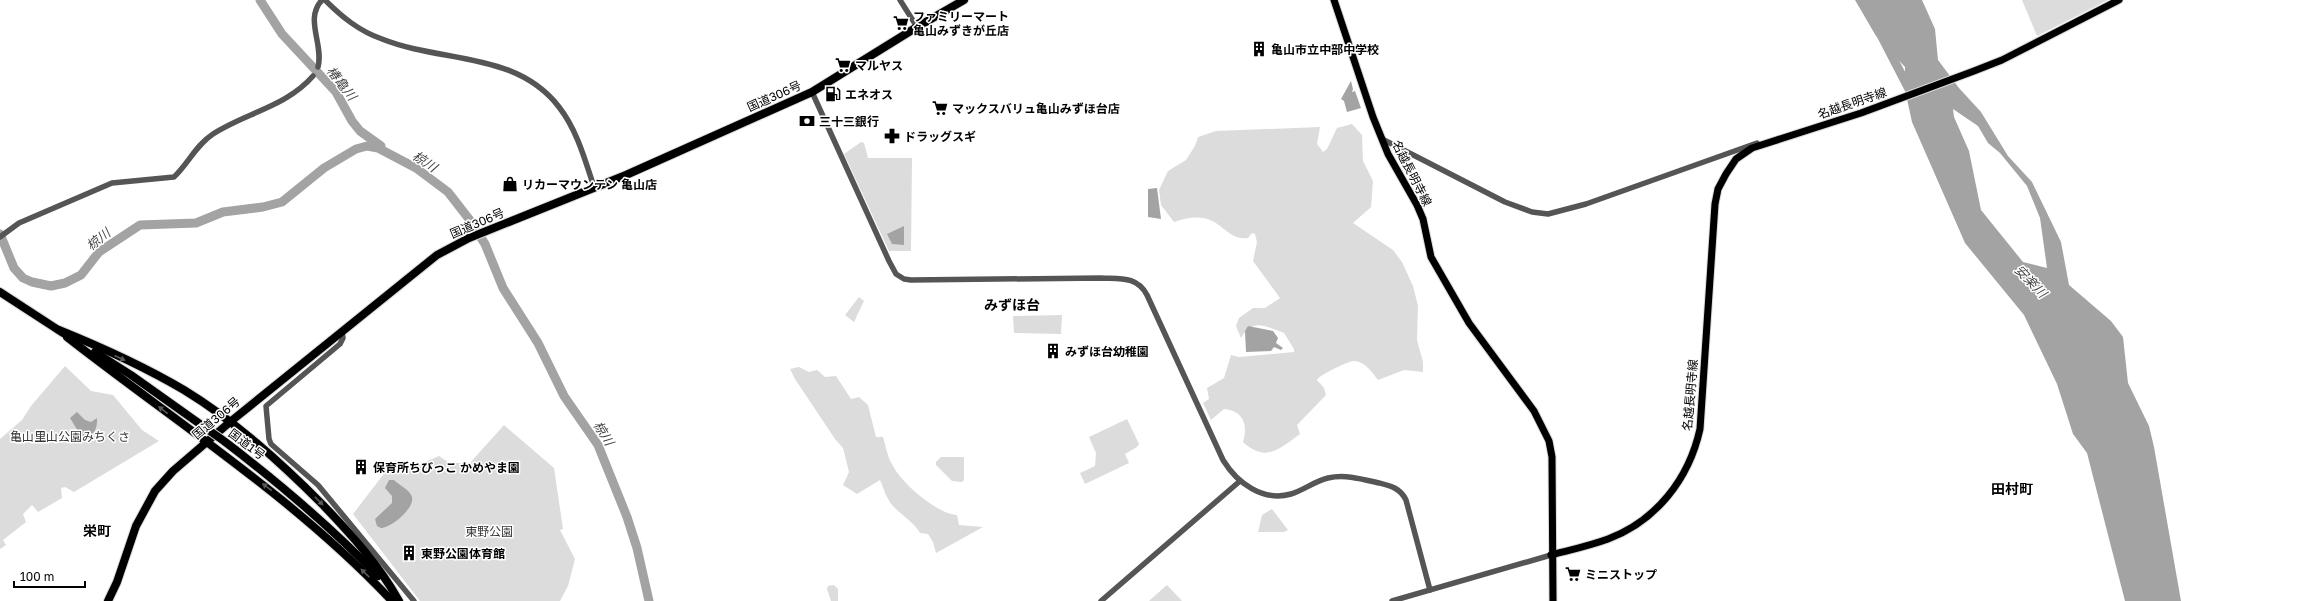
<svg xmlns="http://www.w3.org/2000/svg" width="2324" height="601" viewBox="0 0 2324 601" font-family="'Golos Text','Noto Sans JP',sans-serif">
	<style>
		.green { fill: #dcdcdc }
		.water { fill: #a3a3a3; fill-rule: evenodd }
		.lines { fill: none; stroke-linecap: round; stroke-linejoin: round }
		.river { stroke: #a3a3a3; stroke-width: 9 }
		.major-casing { stroke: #dbdbdb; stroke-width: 9 }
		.highway-casing { stroke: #dbdbdb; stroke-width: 10 }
		.minor { stroke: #555; stroke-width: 5.5 }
		.major { stroke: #000; stroke-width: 7 }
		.highway { stroke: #000; stroke-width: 8 }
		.highway-bridge-casing { stroke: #dbdbdb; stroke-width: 10; stroke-linecap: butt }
		.highway-bridge { stroke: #000; stroke-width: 8 }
		.oneway { fill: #595959 }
		.labels { text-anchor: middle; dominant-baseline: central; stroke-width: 3; stroke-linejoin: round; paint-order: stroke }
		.poi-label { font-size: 12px; font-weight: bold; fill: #000; stroke: #fff; text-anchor: start }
		.street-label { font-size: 12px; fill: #000; stroke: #fff }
		.park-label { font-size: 12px; fill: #333; stroke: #fff }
		.water-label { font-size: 13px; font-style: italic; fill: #444; stroke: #fff }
		.quarter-label { font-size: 14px; font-weight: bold; fill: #000; stroke: #fff }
	</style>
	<rect width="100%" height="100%" fill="#fff"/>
	<g class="green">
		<polygon points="2022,0 2108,0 2037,36"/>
		<path d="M1352,124l10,11 1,26 10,20 -2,26 -18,16 40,27 9,12 11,24 5,20 -1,34 6,22v10l-19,-2 -26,10c-6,-8 -13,-18 -23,-19 -5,-1 -36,14 -38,19l7,8 2,7 -29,30 3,9c-21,15 -34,29 -57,8 5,-17 1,-31 -19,-33l-13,11 -8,-17 6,-4 -2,-11 17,-10 7,-23 8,2 55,-5v-3l-10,-16c-18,-6 -31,-16 -43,5l-5,-12 3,-8 14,-10h12l15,-10 -27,-37 4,-19 -2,-8 -3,-1 -4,5c-17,2 -23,-11 -36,-17 -12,-6 -26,-3 -38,1l-13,-17 -2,-15 9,-19 18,-11 9,-14 3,-9 18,-6 104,-4 -3,17 6,8 4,-3 10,-21z"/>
		<polygon points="861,142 864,143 868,158 912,158 911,251 889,251 844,154"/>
		<polygon points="859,297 864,301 854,322 845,315"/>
		<polygon points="1062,315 1061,334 1014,333 1013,316"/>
		<polygon points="65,366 91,391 113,395 142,430 159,441 74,492 65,487 61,488 62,498 38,512 32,505 23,514 26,522 3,540 6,545 0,549 0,439 22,420 31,406"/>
		<path d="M799,367l10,5 8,-2 8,7 11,-1 15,23 8,-2 9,8 8,32h7c3,9 4,19 9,27 8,18 45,50 65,51l2,10 24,2 -47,26 -3,-11 -5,-8 -8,-1c-7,-12 -18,-17 -27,-27 -7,-8 -9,-17 -13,-26l-23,14 -14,-9 6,-13 -6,-24 -8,-9 -40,-60 -5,-10z"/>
		<polygon points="1127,419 1139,444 1137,447 1125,454 1129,463 1085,484 1080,473 1095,466 1096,453 1089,437"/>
		<polygon points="504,425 554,468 563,529 560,530 575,559 568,586 560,601 420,601 353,514 386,471 402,472 439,456 448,462 469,464"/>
		<polygon points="941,457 964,457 964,480 962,482 952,481 936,465 936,462"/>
		<polygon points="1272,509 1288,530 1284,532 1258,532 1262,515"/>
		<polygon points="834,585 838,589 838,601 831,601 827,589 828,586"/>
		<polygon points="1167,585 1182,601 1149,601"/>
	</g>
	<g class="water">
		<path d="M1855,0h67l13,29 3,31 21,28 22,24 27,44 24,26 29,60 8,43 42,36 12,16 5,46 21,43 5,21 27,154h-56l-38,-148 -14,-19 -16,-50 -33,-69 -59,-72 -53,-121 -7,-32v-23l-29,-31zM1953,109l25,17 10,17 12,10 27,33 13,32 7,50 -24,-6 -42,-52 -12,-59 -15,-34z"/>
		<polygon points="1351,81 1353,89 1352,92 1355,91 1361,108 1347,112 1344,101 1341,99"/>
		<polygon points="1157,188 1161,219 1148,217 1148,189"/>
		<polygon points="904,226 904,245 892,244 887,234"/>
		<polygon points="1248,326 1273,331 1278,338 1276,343 1283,348 1281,350 1274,347 1271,351 1246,352 1245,331"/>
		<path d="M77,412l8,8 6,2 6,-4c1,10 -4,17 -9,22l-1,-4h-6l-11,-18z"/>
		<path d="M389,480h5c5,5 16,10 18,17 3,11 -21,31 -31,31l-4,-2 -2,-7 17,-16v-7l-7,-8z"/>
	</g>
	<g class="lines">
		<g class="river">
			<polyline points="260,0 282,34 336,92 352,121 360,131 381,146"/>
			<polyline points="1882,37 1911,93"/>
			<polyline points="0,234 14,268 23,278 32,282 51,286 65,283 81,275 99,252 140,225 196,223 223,212 263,207 282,202 324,168 356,149 367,146 378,148 416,168 448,192 469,219 485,244 503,288 538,343 564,396 598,445 627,517 637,548 649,601"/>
		</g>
		<defs>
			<g id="major">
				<polyline points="1334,0 1373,117 1388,154 1417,205 1423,219 1431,257 1469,323 1534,411 1549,441 1552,457 1553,601"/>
				<path d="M1551,555c19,-5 38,-9 57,-16 48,-18 81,-60 92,-110l15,-225 3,-15 8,-15 10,-15 16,-11 109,-35 113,-42 28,-11 117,-60"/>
			</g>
			<g id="highway">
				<polyline points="0,292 63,333"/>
				<path d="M59,330c42,17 86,37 125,60 51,31 96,72 138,114 28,29 57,61 77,97"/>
				<path d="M67,337c110,86 229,162 325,264"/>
				<polyline points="95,352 131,375 207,429"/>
				<path d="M224,441c55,42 106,85 154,135"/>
				<polyline points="108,601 117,582 136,526 155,491 173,471 230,422 437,255 469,238 626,175 812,92 917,27 964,0"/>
			</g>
		</defs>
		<use href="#major" class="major-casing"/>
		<use href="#highway" class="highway-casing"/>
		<g class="minor">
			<path d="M325,0c17,17 34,31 57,39 60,24 134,12 177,68 18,23 26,53 35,80"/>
			<polyline points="900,0 917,27"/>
			<path d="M318,67c6,-23 -14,-48 4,-67"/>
			<path d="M812,92l77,169 7,13 8,5 7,1 190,-2c19,1 36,-2 46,17l76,165c14,23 40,42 68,34 13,-4 24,-13 37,-16 17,-4 34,1 51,5 12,3 21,5 27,17l24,90"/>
			<polyline points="1384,140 1505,202 1532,212 1548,214 1586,204 1757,143"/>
			<path d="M0,237l19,-14 93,-40 62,-6c14,-13 22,-32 39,-43 32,-21 73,-27 100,-58"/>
			<polyline points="342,332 343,338 340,344 266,406 269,439 271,444 318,485 414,601"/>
			<polyline points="1101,601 1240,481"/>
			<polyline points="1392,601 1551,555"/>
		</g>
		<use href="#major" class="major"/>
		<use href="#highway" class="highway"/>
		<defs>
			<polyline id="highway-bridge" points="207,429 224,441"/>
		</defs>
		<use href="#highway-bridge" class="highway-bridge-casing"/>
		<use href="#highway-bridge" class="highway-bridge"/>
	</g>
	<defs><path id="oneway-solid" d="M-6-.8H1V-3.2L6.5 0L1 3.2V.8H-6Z"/></defs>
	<g class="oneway">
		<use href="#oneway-solid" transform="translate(120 358) rotate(25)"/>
		<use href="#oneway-solid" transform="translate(163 410) rotate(-142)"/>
		<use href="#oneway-solid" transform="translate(267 487) rotate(-143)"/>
		<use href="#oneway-solid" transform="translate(319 501) rotate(45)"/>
		<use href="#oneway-solid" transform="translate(365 573) rotate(-136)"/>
	</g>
	<defs>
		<symbol id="supermarket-bare" viewBox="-9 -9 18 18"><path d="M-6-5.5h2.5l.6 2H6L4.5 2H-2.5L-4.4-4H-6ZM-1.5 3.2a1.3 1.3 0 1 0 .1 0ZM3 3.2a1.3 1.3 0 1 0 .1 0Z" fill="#000" stroke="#fff" stroke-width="2.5" paint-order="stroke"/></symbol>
		<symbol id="building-bare" viewBox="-9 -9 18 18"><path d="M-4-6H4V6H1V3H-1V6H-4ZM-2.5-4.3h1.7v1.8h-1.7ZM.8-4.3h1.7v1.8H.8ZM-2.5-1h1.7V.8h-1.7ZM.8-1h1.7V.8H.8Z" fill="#000" stroke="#fff" stroke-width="2.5" paint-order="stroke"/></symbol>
		<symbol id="fuel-bare" viewBox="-9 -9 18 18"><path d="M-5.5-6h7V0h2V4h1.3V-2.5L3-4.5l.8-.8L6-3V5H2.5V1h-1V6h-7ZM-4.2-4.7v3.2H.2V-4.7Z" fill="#000" stroke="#fff" stroke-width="2.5" paint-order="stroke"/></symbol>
		<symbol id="bank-bare" viewBox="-9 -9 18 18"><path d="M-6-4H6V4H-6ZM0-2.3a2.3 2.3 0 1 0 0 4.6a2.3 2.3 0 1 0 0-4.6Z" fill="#000" stroke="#fff" stroke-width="2.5" paint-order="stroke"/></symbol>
		<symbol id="pharmacy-bare" viewBox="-9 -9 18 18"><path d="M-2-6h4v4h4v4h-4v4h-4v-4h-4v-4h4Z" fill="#000" stroke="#fff" stroke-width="2.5" paint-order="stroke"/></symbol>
		<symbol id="shop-bare" viewBox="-9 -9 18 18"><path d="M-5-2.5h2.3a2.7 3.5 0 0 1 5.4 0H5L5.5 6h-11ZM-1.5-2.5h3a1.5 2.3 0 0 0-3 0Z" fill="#000" stroke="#fff" stroke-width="2.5" paint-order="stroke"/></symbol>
	</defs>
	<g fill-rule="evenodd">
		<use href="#supermarket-bare" x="890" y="12" width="22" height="22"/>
		<use href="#building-bare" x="1248" y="38" width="22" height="22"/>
		<use href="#supermarket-bare" x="832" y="54" width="22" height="22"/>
		<use href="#fuel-bare" x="822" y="83" width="22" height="22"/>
		<use href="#supermarket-bare" x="929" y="97" width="22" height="22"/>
		<use href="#bank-bare" x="796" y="110" width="22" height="22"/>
		<use href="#pharmacy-bare" x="881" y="125" width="22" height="22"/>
		<use href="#shop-bare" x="499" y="173" width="22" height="22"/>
		<use href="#building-bare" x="1042" y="340" width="22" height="22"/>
		<use href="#building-bare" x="350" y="456" width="22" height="22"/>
		<use href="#building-bare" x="398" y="542" width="22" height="22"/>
		<use href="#supermarket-bare" x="1562" y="563" width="22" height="22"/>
	</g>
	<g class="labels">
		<g class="poi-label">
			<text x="913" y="16">ファミリーマート<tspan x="913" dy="14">亀山みずきが丘店</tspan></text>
			<text x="1271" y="49">亀山市立中部中学校</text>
			<text x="855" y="65">マルヤス</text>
			<text x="845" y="94">エネオス</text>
			<text x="952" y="108">マックスバリュ亀山みずほ台店</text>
			<text x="819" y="121">三十三銀行</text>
			<text x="904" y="136">ドラッグスギ</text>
			<text x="522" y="184">リカーマウンテン 亀山店</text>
			<text x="1065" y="351">みずほ台幼稚園</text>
			<text x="373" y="467">保育所ちびっこ かめやま園</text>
			<text x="421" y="553">東野公園体育館</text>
			<text x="1585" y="574">ミニストップ</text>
		</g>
		<g class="street-label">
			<text transform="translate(774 96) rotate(-24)">国道306号</text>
			<text transform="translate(1852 103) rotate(-19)">名越長明寺線</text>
			<text transform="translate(1412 173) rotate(63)">名越長明寺線</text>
			<text transform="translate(477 223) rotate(-23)">国道306号</text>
			<text transform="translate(1690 395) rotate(-85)">名越長明寺線</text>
			<text transform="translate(216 418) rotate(-40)">国道306号</text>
			<text transform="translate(247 444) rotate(37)">国道1号</text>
		</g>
		<g class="park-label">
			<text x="70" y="436">亀山里山公園みちくさ</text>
			<text x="489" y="531">東野公園</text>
		</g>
		<g class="water-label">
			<text transform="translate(342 83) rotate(52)">椿亀川</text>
			<text transform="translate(425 161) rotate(34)">椋川</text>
			<text transform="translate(98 239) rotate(-39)">椋川</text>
			<text transform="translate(2031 281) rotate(46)">安楽川</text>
			<text transform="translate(604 433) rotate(59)">椋川</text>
		</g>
		<g class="quarter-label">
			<text x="1012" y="304">みずほ台</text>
			<text x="2012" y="488">田村町</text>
			<text x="97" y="530">栄町</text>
		</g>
	</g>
	<path d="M14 581v6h71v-6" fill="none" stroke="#000000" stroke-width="2"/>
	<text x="20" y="581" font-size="12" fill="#000000" stroke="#ffffff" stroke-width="3" paint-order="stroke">100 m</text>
</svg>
